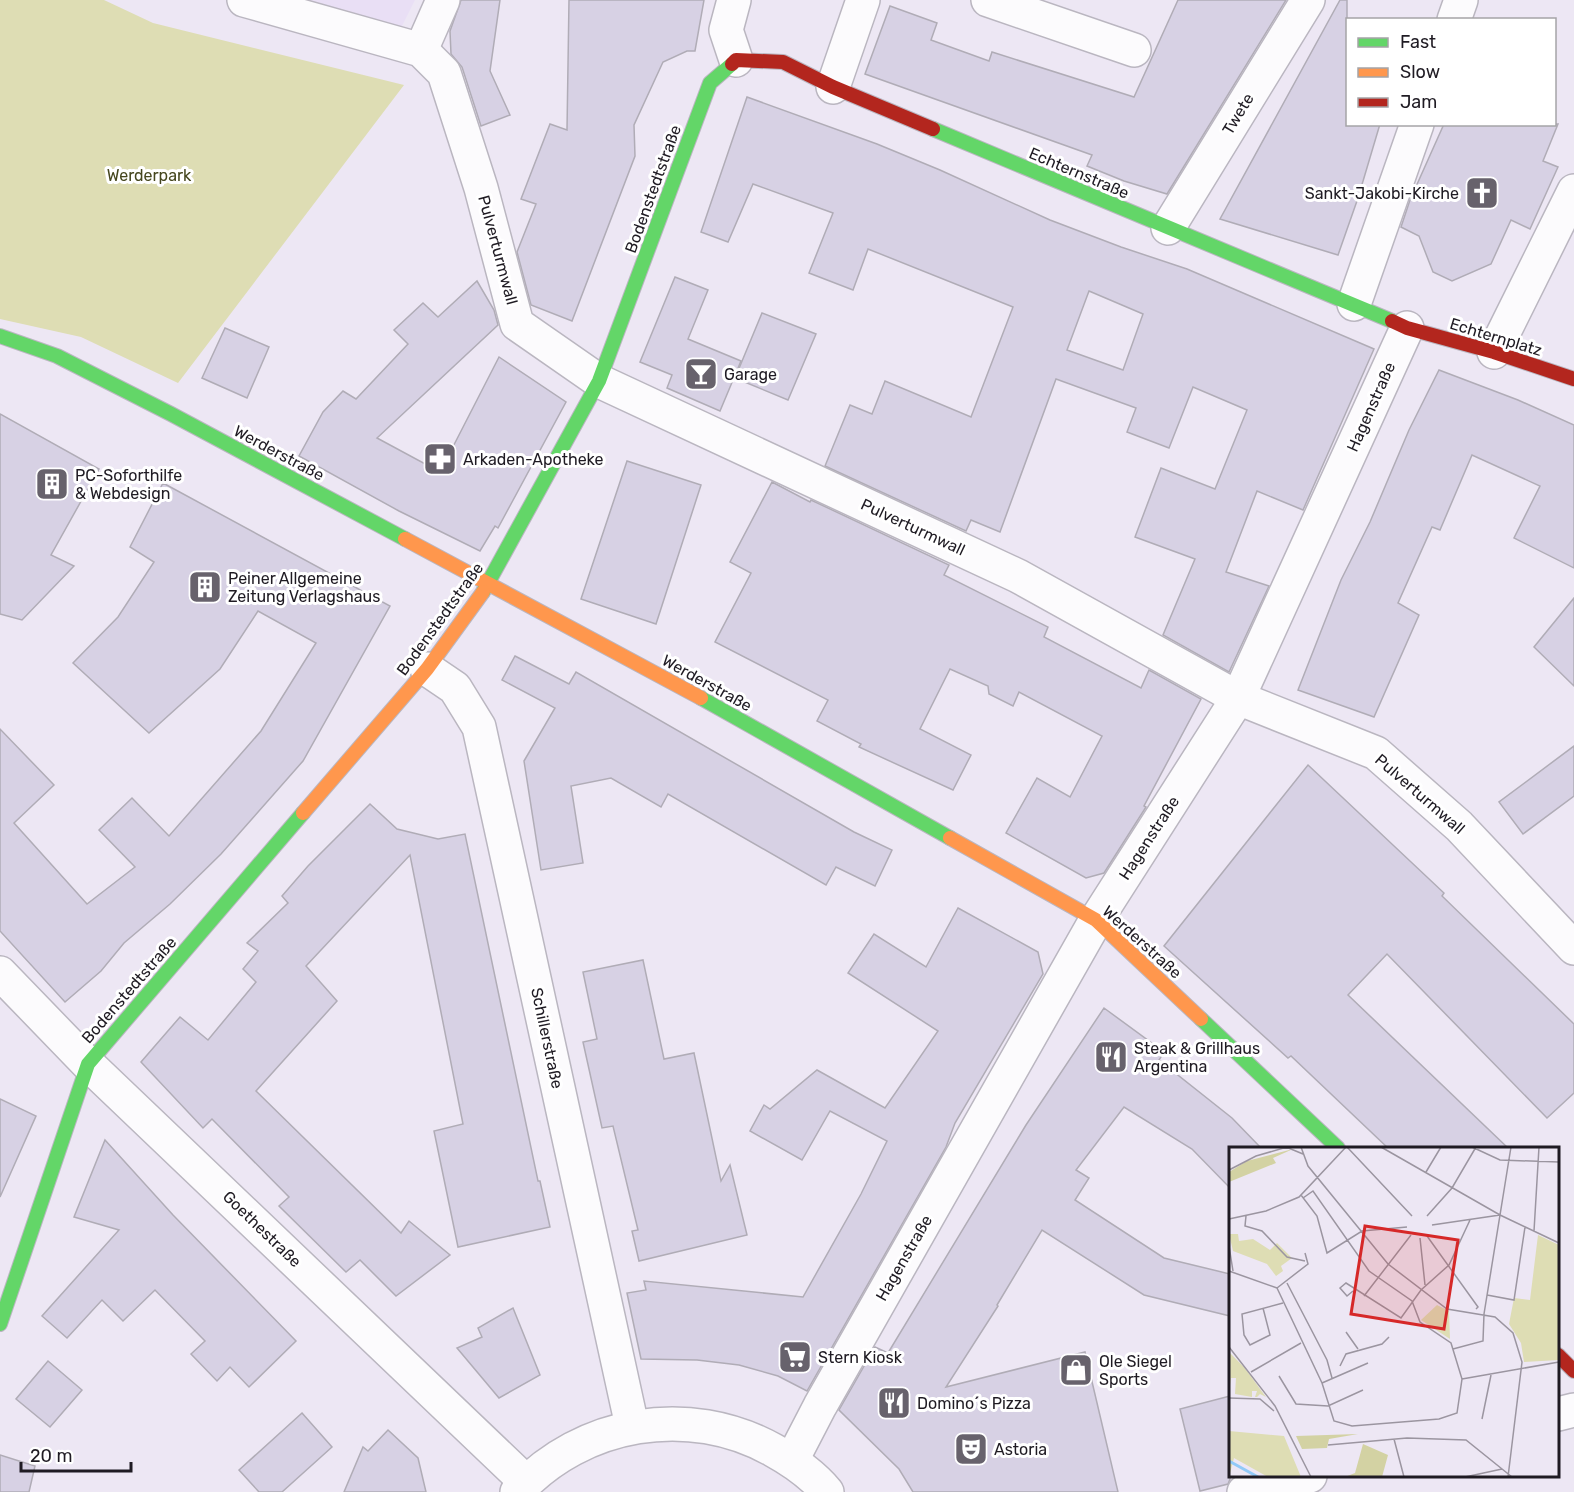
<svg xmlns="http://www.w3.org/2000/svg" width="1574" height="1492" viewBox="0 0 1574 1492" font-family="Rubik,sans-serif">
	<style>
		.built { fill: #e9dff5 }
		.green { fill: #deddb4 }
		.building { fill: #d7d1e4; stroke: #b0acb6; stroke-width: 1.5; fill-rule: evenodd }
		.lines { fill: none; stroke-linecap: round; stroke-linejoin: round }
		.street-casing { stroke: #bab6c0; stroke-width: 36 }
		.fast-casing { stroke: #bab6c0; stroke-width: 16 }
		.slow-casing { stroke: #bab6c0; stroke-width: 16 }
		.jam-casing { stroke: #bab6c0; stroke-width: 16 }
		.street { stroke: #fcfbfd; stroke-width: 33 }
		.fast { stroke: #63d668; stroke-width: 14 }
		.slow { stroke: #ff974d; stroke-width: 14 }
		.jam { stroke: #b3261e; stroke-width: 14 }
		.labels { text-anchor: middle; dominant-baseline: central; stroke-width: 6; stroke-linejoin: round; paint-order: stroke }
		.street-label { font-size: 16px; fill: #1f1b23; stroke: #fff }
		.park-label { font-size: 16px; fill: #45461e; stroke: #fff }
		.poi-label { font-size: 16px; fill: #1f1b23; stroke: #fff; text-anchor: start }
		.inset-river { fill: none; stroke: #91caf8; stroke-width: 3 }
		.inset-road { fill: none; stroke: #9b95a0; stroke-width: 1.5 }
		.view { fill: #d62828; fill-opacity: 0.15; stroke: #d62828; stroke-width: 3 }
		.inset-edge { fill: none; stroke: #1f1b23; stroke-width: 3 }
	</style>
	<rect width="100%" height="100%" fill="#ede7f4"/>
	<polygon class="built" points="287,0 415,0 398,34"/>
	<polygon class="green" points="0,0 104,0 153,23 404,85 178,383 81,337 0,319"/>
	<g class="building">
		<polygon points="461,0 500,0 490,71 510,115 481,126 462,67 451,54 450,31"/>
		<polygon points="569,0 704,0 695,51 687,51 663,62 634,125 635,156 572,321 531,305 517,252 536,204 521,199 550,124 567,130"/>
		<polygon points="1178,0 1286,0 1167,194 1124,181 1087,166 1092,155 865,74 890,6 937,23 931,40 989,61 992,52 1134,97"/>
		<polygon points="1340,0 1347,0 1347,124 1380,124 1358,198 1338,255 1220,219"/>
		<path d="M747,97l130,47 63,26 110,50 71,27 66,22 187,80 -71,161 -46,-19 -31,81 43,14 -40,86 -66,-37 32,-76 -60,-22 26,-69 54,21 32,-79 -54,-23 -24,61 -42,-16 9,-24 -80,-29 -56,153 -29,-12 -5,11 -141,-65 25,-61 22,9 13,-33 86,36 42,-110 -145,-58 -15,41 -44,-17 24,-60 -80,-29 -25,58 -27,-10zM1089,291l54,23 -20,56 -56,-20z"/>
		<polygon points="1444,124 1558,124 1543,161 1558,167 1530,229 1511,220 1491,264 1452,281 1433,272 1419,236 1401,227 1410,200"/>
		<polygon points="675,277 708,290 688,339 741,361 720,411 667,388 672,375 640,362"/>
		<polygon points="477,281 494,310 498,325 377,438 440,472 499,357 566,402 498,528 495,526 480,551 399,511 299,456 323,412 343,391 356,399 408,344 394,330 423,303 438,317"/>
		<polygon points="762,313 816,334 788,400 735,378"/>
		<polygon points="225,328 269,347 247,398 202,378"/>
		<polygon points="1439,370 1518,400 1574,425 1574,568 1514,538 1540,486 1472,455 1440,530 1432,527 1398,603 1419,615 1374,717 1298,690 1341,580 1370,522 1409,430"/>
		<polygon points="0,414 99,469 51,555 74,566 22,620 0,614"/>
		<polygon points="627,461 701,485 656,624 581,599"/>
		<polygon points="772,482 810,502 811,500 949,565 944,575 1048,627 1044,637 1141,688 1149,670 1201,699 1144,806 1146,807 1104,873 1086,878 1006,833 1037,778 1070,797 1102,736 1019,692 1013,706 989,694 988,686 950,669 920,729 971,755 953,790 859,747 861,744 817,721 828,700 715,642 751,573 730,562"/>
		<polygon points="163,483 390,606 303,761 221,854 170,904 124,943 101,971 65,1002 0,931 0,729 54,785 14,823 87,904 135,867 99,830 132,798 169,836 261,731 316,643 258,611 220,669 149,733 73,663 118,617 154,562 130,547"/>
		<polygon points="1574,598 1574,686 1534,647"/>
		<polygon points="515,656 569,684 576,672 854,832 892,850 875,886 836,867 826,885 668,794 661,807 611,778 571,786 583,863 541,870 524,761 555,708 502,680"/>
		<polygon points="1574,746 1574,796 1523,834 1499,802"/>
		<polygon points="1308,765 1444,893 1442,896 1574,1024 1574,1093 1547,1118 1387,954 1348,995 1509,1149 1389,1149 1291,1056 1288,1058 1164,946"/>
		<polygon points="370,804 397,829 438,839 465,834 538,1181 540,1181 550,1227 458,1247 434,1131 463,1124 410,855 306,966 337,1001 256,1091 401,1233 409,1221 450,1255 396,1296 360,1260 346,1272 279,1206 289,1197 212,1119 203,1128 141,1062 180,1017 208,1040 256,982 243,969 258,951 247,943 288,903 282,896 308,866"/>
		<polygon points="958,908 1038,952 1043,974 955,1123 946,1147 807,1391 778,1376 739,1365 697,1360 641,1359 627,1293 646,1290 644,1281 803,1297 861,1194 887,1141 830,1111 802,1160 750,1131 764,1105 770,1109 817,1070 885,1108 938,1031 848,973 874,934 926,967"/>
		<polygon points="643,960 664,1059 694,1053 721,1181 730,1165 747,1235 639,1261 632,1231 638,1230 613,1126 602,1128 583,1042 597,1039 583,972"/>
		<polygon points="1104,1008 1164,1052 1159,1060 1232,1118 1262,1149 1230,1149 1230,1188 1192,1149 1124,1107 1076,1170 1089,1178 1075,1200 1164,1258 1230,1274 1230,1316 1144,1295 1042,1230 997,1305 998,1306 946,1387 1085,1352 1118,1492 913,1492 899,1469 839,1410 875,1347 888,1353 1026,1125"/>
		<polygon points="0,1099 36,1116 0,1197"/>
		<polygon points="105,1140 173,1215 296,1341 249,1387 230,1367 217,1381 191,1354 205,1341 155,1290 123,1321 102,1300 67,1338 42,1316 119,1230 74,1217"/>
		<polygon points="513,1308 540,1375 499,1398 457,1348 482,1337 478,1328"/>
		<polygon points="48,1361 82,1390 50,1427 16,1399"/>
		<polygon points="1230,1396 1230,1479 1228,1484 1200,1491 1180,1409"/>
		<polygon points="302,1413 332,1447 282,1492 259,1492 239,1470"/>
		<polygon points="388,1430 418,1458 426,1492 344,1492 363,1447 368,1451"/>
		<polygon points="0,1455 35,1466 29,1492 0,1492"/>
	</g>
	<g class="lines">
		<defs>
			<g id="street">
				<polyline points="244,0 421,50 444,73 481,188 517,324 599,381 1018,576 1238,698 1376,753 1459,826 1574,948"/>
				<polyline points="734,0 726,30 736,60"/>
				<polyline points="988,0 1134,50"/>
				<polyline points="1454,20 1461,0"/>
				<polyline points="421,50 443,0"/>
				<polyline points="833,87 863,0"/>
				<polyline points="1168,228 1308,0"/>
				<polyline points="1354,304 1417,124"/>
				<polyline points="1494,352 1574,191"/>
				<polyline points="427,669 455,688 479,727 632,1426"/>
				<polyline points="0,973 88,1064 526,1482"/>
				<polyline points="1558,1414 1574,1410"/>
				<polyline points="792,1460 820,1406 1096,920 1238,698 1407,328"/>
				<path d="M517,1492c65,-71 172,-89 256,-42 20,11 39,24 54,42"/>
				<polyline points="1244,1492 1310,1476"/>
			</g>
			<g id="fast">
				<polyline points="933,129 1392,321"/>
				<polyline points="0,336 57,356 171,414 405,539"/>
				<polyline points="483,592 599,381 710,83 732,64"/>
				<polyline points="701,698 950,838"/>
				<polyline points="1201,1019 1338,1148"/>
				<polyline points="0,1324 88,1064 303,813"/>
			</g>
			<g id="slow">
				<polyline points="405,539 701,698"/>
				<polyline points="303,813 427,669 483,592"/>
				<polyline points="950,838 1096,920 1201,1019"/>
			</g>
			<g id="jam">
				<polyline points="732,64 736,60 783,62 833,87 933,129"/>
				<polyline points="1392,321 1407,328 1494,352 1574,379"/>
				<polyline points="1558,1355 1574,1371"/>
			</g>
		</defs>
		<use href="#street" class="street-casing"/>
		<use href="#fast" class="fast-casing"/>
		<use href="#slow" class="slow-casing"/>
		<use href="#jam" class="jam-casing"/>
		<use href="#street" class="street"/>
		<use href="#fast" class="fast"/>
		<use href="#slow" class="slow"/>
		<use href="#jam" class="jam"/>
	</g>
	<defs>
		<symbol id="church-square" viewBox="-11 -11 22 22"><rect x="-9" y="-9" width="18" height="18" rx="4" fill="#67626c" stroke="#fff"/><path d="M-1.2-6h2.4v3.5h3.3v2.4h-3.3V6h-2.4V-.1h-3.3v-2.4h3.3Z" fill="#fff"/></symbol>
		<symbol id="bar-square" viewBox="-11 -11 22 22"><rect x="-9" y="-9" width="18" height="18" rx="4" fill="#67626c" stroke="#fff"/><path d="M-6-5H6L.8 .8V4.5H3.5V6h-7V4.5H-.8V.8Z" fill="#fff"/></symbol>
		<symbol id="pharmacy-square" viewBox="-11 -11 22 22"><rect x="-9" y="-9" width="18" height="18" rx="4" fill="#67626c" stroke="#fff"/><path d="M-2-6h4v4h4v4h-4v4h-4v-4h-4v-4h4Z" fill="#fff"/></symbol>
		<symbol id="building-square" viewBox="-11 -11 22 22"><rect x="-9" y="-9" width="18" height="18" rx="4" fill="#67626c" stroke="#fff"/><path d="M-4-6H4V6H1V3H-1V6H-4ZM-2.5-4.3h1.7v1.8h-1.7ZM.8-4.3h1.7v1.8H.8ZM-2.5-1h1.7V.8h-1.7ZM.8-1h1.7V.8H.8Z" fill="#fff"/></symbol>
		<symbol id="restaurant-square" viewBox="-11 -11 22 22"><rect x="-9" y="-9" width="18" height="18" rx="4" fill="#67626c" stroke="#fff"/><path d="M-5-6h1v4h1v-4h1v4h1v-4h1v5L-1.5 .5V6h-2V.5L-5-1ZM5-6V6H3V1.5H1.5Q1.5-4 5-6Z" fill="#fff"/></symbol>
		<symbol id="supermarket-square" viewBox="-11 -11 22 22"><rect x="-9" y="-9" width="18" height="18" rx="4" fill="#67626c" stroke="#fff"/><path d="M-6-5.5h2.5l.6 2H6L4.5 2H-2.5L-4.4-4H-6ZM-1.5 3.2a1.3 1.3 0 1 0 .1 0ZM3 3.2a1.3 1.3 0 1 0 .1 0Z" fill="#fff"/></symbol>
		<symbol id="shop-square" viewBox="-11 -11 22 22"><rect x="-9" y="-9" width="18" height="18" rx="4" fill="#67626c" stroke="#fff"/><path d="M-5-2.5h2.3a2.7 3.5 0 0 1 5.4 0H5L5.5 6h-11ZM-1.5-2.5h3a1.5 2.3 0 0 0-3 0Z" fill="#fff"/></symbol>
		<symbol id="theatre-square" viewBox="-11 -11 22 22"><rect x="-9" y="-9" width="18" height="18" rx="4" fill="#67626c" stroke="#fff"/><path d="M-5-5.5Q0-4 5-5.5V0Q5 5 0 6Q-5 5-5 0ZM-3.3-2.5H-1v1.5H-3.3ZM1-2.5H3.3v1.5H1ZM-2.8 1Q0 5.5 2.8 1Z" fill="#fff"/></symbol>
	</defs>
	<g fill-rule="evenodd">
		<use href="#church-square" x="1463" y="174" width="38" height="38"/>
		<use href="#bar-square" x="682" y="355" width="38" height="38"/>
		<use href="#pharmacy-square" x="421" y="440" width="38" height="38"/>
		<use href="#building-square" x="33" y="465" width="38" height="38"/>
		<use href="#building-square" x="186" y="568" width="38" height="38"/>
		<use href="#restaurant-square" x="1092" y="1038" width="38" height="38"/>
		<use href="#supermarket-square" x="776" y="1338" width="38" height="38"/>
		<use href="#shop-square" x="1057" y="1351" width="38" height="38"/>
		<use href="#restaurant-square" x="875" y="1384" width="38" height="38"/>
		<use href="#theatre-square" x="952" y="1430" width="38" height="38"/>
	</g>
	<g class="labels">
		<g class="street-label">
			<text transform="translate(1238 114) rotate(-59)">Twete</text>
			<text transform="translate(1079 173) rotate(23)">Echternstraße</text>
			<text transform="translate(653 189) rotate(-70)">Bodenstedtstraße</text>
			<text transform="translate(498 250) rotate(75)">Pulverturmwall</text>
			<text transform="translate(1496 337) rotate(17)">Echternplatz</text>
			<text transform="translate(1371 407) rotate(-66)">Hagenstraße</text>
			<text transform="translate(279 453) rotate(28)">Werderstraße</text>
			<text transform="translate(913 527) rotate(25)">Pulverturmwall</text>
			<text transform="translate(440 619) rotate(-54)">Bodenstedtstraße</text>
			<text transform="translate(707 683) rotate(29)">Werderstraße</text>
			<text transform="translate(1420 794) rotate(41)">Pulverturmwall</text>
			<text transform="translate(1149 838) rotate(-57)">Hagenstraße</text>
			<text transform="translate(1142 942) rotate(42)">Werderstraße</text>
			<text transform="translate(129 990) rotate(-49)">Bodenstedtstraße</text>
			<text transform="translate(547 1038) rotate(78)">Schillerstraße</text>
			<text transform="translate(262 1229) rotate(44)">Goethestraße</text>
			<text transform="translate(904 1258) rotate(-60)">Hagenstraße</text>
		</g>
		<g class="park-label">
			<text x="149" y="175">Werderpark</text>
		</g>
		<g class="poi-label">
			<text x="1459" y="193" text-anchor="end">Sankt-Jakobi-Kirche</text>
			<text x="724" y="374">Garage</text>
			<text x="463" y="459">Arkaden-Apotheke</text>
			<text x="75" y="475">PC-Soforthilfe<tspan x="75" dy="18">&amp; Webdesign</tspan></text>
			<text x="228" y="578">Peiner Allgemeine<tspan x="228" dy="18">Zeitung Verlagshaus</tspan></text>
			<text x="1134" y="1048">Steak &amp; Grillhaus<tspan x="1134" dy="18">Argentina</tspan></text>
			<text x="818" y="1357">Stern Kiosk</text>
			<text x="1099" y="1361">Ole Siegel<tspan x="1099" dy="18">Sports</tspan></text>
			<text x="917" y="1403">Domino´s Pizza</text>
			<text x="994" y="1449">Astoria</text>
		</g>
	</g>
	<g transform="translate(1229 1147)">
		<rect width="330" height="330" fill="#ede7f4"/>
		<path d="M0,87h9l1,7 14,-2 17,11 7,-7 15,15 -11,8 2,5 -7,5 -9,-12 -34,-13zM309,88l21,10v115l-35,2 -3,-19 -12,-19 5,-26 16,2zM208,158l12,6 1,28 -29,-19zM0,205l15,15 22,30 -6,-3 -3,3h-2l2,-6h-5v6l-17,-3 1,-16h-5l-2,15zM0,284l55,5 17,41h-33l-34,-19 -5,19z" fill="#deddb4"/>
		<path d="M64,2l-20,9 3,5 -47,19v-10l18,-11zM129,287l-29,5 -2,9 -25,1 -6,-13zM134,297l25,11 -6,22h-37l10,-4z" fill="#d3d2a3"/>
		<path class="inset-river" d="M0,314l29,16"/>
		<path class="inset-road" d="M57,0l17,7M72,0l7,19 80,98 59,45 48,8 18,16 9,29 -14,115M118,0l65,69M152,0l119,68 59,28M243,0l28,13 59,2M0,23l27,-14 31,-9M197,25l15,-25M72,48l16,21 10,37 35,-22 45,-4M17,69l-1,10 17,5 25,26 18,4M198,69l25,-28 24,-41M0,72l37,-8 33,-14 47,-50M203,78l68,-10M305,84l5,-84M198,89l51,71 -2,2M191,91l5,47M0,99l4,25M0,124l48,17M58,136l40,77 5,18M48,141l45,95 12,38 18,5 87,-7 18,-6 5,-34 -11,-36 -31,-21 -8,-21 -43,-30 -56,-80 -10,7M48,141l31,-24 -3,-11M124,144l-6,5 -7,-8 6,-5 55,35 20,-28 28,-25 21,-45M258,148l27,5 11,-73M135,149l47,-61M34,161l7,27 -20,10 -6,-10 -2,-21 41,-11M117,185l12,17M0,200l46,59 36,71M224,202l30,-8 1,-27 27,-167M111,219l6,-12 36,-10 7,-7M22,225l50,-29M50,229l17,28 32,2 35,-16M233,232l97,-17M93,236l46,-20M0,251l31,1 14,12M253,272l9,-44M165,292l10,38M99,298l79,-7 59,2 46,37M236,330l37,-8"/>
		<path class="view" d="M136,79l93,14 -14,89 -93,-15z"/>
		<rect width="330" height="330" class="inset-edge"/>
	</g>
	<rect x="1346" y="18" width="210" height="108" fill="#ffffff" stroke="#a5a4a7" stroke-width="1.5"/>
	<rect x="1358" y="38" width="30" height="9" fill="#63d668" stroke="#a5a4a7" stroke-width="1.5"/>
	<text x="1400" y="48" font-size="18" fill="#1f1b23">Fast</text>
	<rect x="1358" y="68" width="30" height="9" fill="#ff974d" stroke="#a5a4a7" stroke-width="1.5"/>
	<text x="1400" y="78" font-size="18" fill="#1f1b23">Slow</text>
	<rect x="1358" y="98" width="30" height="9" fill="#b3261e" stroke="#a5a4a7" stroke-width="1.5"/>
	<text x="1400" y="108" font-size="18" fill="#1f1b23">Jam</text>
	<path d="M21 1462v9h110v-9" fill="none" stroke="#1f1b23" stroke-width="3"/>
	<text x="30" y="1462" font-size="18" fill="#1f1b23" stroke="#ffffff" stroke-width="4.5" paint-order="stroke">20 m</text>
</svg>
